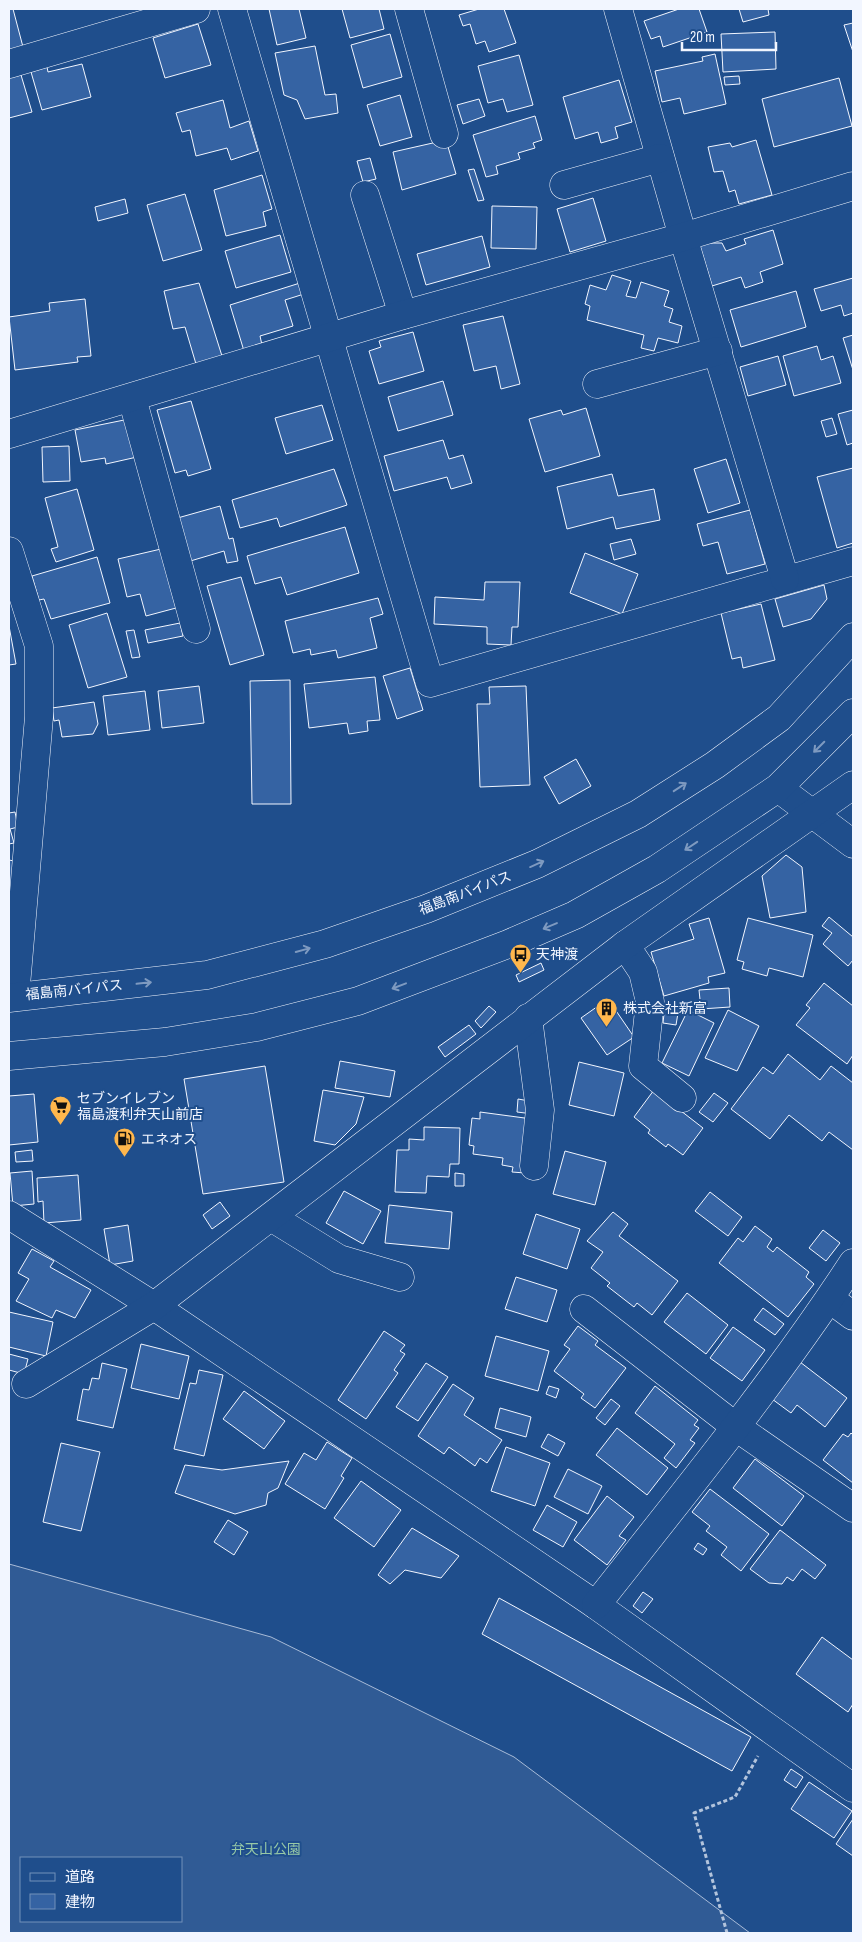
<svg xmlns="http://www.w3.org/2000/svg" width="862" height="1942" viewBox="0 0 862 1942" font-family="'Sofia Sans Condensed','Noto Sans JP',sans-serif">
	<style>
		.built { fill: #305b95; stroke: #a8bbd7; fill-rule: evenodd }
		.building { fill: #3563a3; stroke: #f2f6ff }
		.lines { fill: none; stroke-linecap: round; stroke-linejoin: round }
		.minor-casing { stroke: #f2f6ff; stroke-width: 29 }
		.highway-casing { stroke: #f2f6ff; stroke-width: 29 }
		.path { stroke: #b3c4dc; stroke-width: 3; stroke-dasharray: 4 2.5; stroke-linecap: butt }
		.minor { stroke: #1f4e8c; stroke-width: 28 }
		.highway { stroke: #1f4e8c; stroke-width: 28 }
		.oneway { stroke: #7e9ac0 }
		.labels { text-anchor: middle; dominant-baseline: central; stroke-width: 4; stroke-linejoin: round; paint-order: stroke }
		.street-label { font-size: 14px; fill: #f2f6ff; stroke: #1f4e8c }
		.poi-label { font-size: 14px; fill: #f2f6ff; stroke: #1f4e8c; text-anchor: start }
		.park-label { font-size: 14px; fill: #97c8a6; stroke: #1f4e8c }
	</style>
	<rect width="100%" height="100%" fill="#1f4e8c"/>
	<path class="built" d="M9,1564l262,73 243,120 236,176h-741zM21,1858h160v63h-160z"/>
	<g class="building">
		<polygon points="9,9 13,9 23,47 9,50"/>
		<polygon points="269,9 299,9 306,38 277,45"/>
		<polygon points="342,9 379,9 384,29 350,38"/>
		<polygon points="479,9 504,9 516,43 489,52 485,41 476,44 470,24 463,26 459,15"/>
		<polygon points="679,9 699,9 707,32 663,47 660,36 651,39 644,21"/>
		<polygon points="739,9 768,9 769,15 743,22"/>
		<polygon points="853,23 853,52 844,25"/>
		<polygon points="198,24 211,65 165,78 153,38"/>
		<polygon points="775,32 776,69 723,72 721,34"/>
		<polygon points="390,34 402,77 363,88 351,45"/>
		<polygon points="315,46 325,95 336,94 338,113 305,119 297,100 284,95 275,53"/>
		<polygon points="715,54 726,104 684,114 680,98 662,102 655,71 703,61 702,57"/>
		<polygon points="519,55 533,105 507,112 503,99 488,103 478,66"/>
		<polygon points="82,64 91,97 42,110 31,72 47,67 48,72"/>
		<polygon points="21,75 32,112 9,118 9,78"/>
		<polygon points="739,76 740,84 725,85 724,77"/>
		<polygon points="839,78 852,126 774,147 762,99"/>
		<polygon points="619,80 632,122 615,127 618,138 601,143 598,132 575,139 563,97"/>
		<polygon points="400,95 412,137 380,146 367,105"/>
		<polygon points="479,99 485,116 463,124 457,105"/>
		<polygon points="223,100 230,128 249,121 258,151 231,160 227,148 196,156 190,130 182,132 176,113"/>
		<polygon points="535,116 542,140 533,143 535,148 518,153 520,159 496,166 498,174 486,177 473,135"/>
		<polygon points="446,140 456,174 402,190 393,152"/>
		<polygon points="756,140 772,195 739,204 735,190 729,192 723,171 714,172 708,147 730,143 732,147"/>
		<polygon points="370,158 376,179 363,182 357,161"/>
		<polygon points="474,169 484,200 478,201 468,170"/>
		<polygon points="262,175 272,209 263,212 266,226 226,236 214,190"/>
		<polygon points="185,194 202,250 163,261 147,205"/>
		<polygon points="593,198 606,241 570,252 557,209"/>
		<polygon points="125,199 128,213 98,221 95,207"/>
		<polygon points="492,206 537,207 536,249 491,248"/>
		<polygon points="773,230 783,264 760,272 763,282 745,288 741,277 712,286 699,243 722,243 726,251 746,244 744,239"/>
		<polygon points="280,235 291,272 236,288 225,251"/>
		<polygon points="482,236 490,267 426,285 417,254"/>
		<polygon points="612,275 631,281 626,296 636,298 641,282 669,291 664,306 673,309 669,322 682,326 678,343 658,338 654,351 641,348 644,335 587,320 590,306 585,304 590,285 606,290"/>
		<polygon points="853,278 853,313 844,316 841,305 821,311 814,289"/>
		<polygon points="199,283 222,356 196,364 185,327 173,329 164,291"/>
		<polygon points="300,283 304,294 285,300 293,326 260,336 262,345 244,351 230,305"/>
		<polygon points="796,291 806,327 741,347 730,310"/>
		<polygon points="85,299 91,356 77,357 78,362 15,370 9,317 50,311 49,303"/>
		<polygon points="503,316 520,384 501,389 496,366 474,371 463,325"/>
		<polygon points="413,332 424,371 379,384 369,351 381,347 379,341"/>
		<polygon points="853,335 853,370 843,338"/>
		<polygon points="817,346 821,360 833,356 841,383 794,396 783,356"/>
		<polygon points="778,356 786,385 748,396 740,367"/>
		<polygon points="443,381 453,415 398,431 388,397"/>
		<polygon points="191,401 211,469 188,476 186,470 175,473 157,410"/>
		<polygon points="322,405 333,440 286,454 275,418"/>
		<polygon points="586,408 600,456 545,472 529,419 561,410 563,415"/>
		<polygon points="853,410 853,443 847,445 838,414"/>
		<polygon points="832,418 837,434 826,437 821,421"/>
		<polygon points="129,419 137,457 106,464 105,458 81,462 75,430"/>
		<polygon points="443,440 449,459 463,455 472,483 451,489 447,477 394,491 384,456"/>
		<polygon points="69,446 70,481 43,482 42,447"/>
		<polygon points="726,459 740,503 708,513 694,469"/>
		<polygon points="853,468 853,543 837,548 817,477"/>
		<polygon points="334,469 347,505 280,527 277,518 240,528 232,500"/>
		<polygon points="612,474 618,496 654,489 660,520 616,529 613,517 567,529 557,487"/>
		<polygon points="77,489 94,550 56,562 51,549 58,547 45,498"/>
		<polygon points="220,506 229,539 233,538 238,561 227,563 224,551 187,562 174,519"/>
		<polygon points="750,510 765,564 727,574 718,542 703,546 697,524"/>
		<polygon points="345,527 359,573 287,595 281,577 255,584 247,556"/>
		<polygon points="631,539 636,554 614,560 610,544"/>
		<polygon points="161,549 176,608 146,616 140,594 127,597 118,559"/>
		<polygon points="585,553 638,574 622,614 570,593"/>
		<polygon points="97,557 110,603 51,619 44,599 39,600 32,576"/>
		<polygon points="241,577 264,655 230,665 207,586"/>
		<polygon points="485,582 520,582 518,627 512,627 511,645 487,644 487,627 434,624 435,597 484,600"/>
		<polygon points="824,585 827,599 811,619 783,627 775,599"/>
		<polygon points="378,598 383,614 370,618 377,648 338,658 336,650 311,655 310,649 293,653 285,621"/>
		<polygon points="761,604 775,660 743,668 741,657 732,659 721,613"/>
		<polygon points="107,613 127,677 88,688 69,625"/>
		<polygon points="180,623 183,636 148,643 145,630"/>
		<polygon points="9,626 16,664 9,665"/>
		<polygon points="134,630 140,657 132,658 126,631"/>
		<polygon points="410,668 423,710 397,719 383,676"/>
		<polygon points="375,677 380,720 367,721 368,731 349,734 347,723 309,728 304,684"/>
		<polygon points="290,680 291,804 252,804 250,681"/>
		<polygon points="199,686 204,723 162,728 158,691"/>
		<polygon points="526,686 530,785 480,787 477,704 490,704 489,687"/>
		<polygon points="145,691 150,730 108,735 103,696"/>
		<polygon points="94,702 98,724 93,734 62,737 59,720 54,721 52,708"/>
		<polygon points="576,759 591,786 559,804 544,777"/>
		<polygon points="15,812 18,827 10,829 14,843 9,844 9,813"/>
		<polygon points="786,855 802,867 806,912 770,918 762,876"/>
		<polygon points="9,860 14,861 11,888 9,888"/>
		<polygon points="829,917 853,937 853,960 848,966 823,944 832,933 822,926"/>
		<polygon points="709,918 725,973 708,977 709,983 664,996 651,952 694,939 689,924"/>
		<polygon points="748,918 813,935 803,977 769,968 767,976 742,969 744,962 737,960"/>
		<polygon points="541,963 544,970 519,982 516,975"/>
		<polygon points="824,983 853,1006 853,1055 847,1064 796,1025 810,1008 806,1005"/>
		<polygon points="729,988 730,1007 701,1009 699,990"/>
		<polygon points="608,999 634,1037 607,1055 581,1018"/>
		<polygon points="665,1005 679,1007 676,1025 663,1023"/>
		<polygon points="489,1006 496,1012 481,1028 475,1021"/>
		<polygon points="688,1010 714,1023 689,1076 662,1063"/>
		<polygon points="728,1010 759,1026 737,1071 705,1058"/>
		<polygon points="469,1025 476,1034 445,1057 438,1047"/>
		<polygon points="788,1054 820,1080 831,1066 853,1083 853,1150 829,1132 822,1141 789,1115 770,1139 731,1109 763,1067 773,1074"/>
		<polygon points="340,1061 395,1071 390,1097 335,1088"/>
		<polygon points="579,1062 624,1073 614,1116 569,1105"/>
		<polygon points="265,1066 284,1182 203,1194 184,1079"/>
		<polygon points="323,1090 364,1097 356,1124 335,1145 314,1141"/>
		<polygon points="654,1090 703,1128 683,1155 668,1144 666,1147 648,1133 650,1130 634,1117"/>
		<polygon points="714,1093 728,1103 713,1122 699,1112"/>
		<polygon points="34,1094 38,1142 9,1145 9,1096"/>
		<polygon points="518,1099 535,1102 533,1114 517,1112"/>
		<polygon points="480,1112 532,1119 525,1173 512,1172 513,1167 502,1165 503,1158 473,1154 474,1146 469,1145 472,1118 480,1119"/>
		<polygon points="424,1127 460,1128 459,1164 450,1164 449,1177 427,1176 426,1193 395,1192 397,1150 409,1150 409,1139 424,1140"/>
		<polygon points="32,1150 33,1161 16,1162 15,1152"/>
		<polygon points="565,1151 606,1162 595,1205 553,1194"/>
		<polygon points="32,1171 34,1204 13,1206 10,1173"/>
		<polygon points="455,1173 464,1174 464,1186 455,1186"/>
		<polygon points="78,1175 81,1220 44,1223 43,1201 38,1202 37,1178"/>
		<polygon points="344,1191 381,1211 363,1244 326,1223"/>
		<polygon points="710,1192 742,1217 728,1236 695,1211"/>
		<polygon points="220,1202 230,1216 212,1229 203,1215"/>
		<polygon points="389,1205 452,1212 449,1249 385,1243"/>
		<polygon points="613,1212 628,1224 619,1236 678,1281 652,1315 637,1303 634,1307 607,1286 610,1283 591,1268 603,1252 587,1241"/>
		<polygon points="536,1214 580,1229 567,1269 523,1254"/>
		<polygon points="128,1225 133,1261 110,1265 104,1229"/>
		<polygon points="755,1226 772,1239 767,1247 773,1252 777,1247 809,1272 806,1277 814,1284 788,1317 719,1263 738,1238 743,1242"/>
		<polygon points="823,1230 840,1243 826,1261 809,1248"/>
		<polygon points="32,1249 54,1261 50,1267 91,1290 75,1318 56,1310 52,1318 16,1301 29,1279 18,1273"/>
		<polygon points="516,1277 557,1290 547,1322 505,1309"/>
		<polygon points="687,1293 728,1325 706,1354 664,1322"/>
		<polygon points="763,1308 784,1324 775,1335 754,1320"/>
		<polygon points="9,1312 53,1322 46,1356 9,1347"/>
		<polygon points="578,1326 598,1341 595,1345 626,1368 595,1408 581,1398 584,1394 554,1371 570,1349 564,1345"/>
		<polygon points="733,1327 765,1350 742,1381 710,1358"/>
		<polygon points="384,1331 405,1345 400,1351 405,1354 394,1370 398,1373 366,1419 338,1400"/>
		<polygon points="496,1336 549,1351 538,1391 485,1376"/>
		<polygon points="141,1344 189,1356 179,1399 131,1388"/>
		<polygon points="9,1354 28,1359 24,1374 9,1370"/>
		<polygon points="800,1362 847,1398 825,1427 797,1405 791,1413 772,1399"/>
		<polygon points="102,1363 127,1369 113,1428 77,1420 83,1389 89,1390 92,1378 99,1379"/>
		<polygon points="426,1363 448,1377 418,1421 396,1407"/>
		<polygon points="199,1370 223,1375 204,1456 174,1449 190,1383 196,1384"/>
		<polygon points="453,1384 474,1398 464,1415 502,1440 487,1463 480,1458 475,1466 449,1447 444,1454 418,1436"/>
		<polygon points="549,1386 559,1389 556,1398 546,1394"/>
		<polygon points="655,1386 698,1420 694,1425 699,1428 690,1440 695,1443 676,1468 664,1458 675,1444 635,1413"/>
		<polygon points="244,1391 285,1421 264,1449 223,1419"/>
		<polygon points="611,1399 620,1406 605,1425 596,1418"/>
		<polygon points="500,1408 531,1417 526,1437 495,1428"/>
		<polygon points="617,1428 668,1468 647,1495 596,1455"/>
		<polygon points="851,1433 853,1435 853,1483 823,1460 843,1434 848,1437"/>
		<polygon points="548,1434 565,1443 558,1456 541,1447"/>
		<polygon points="327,1442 352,1458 341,1476 344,1478 325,1509 285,1484 304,1453 316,1460"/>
		<polygon points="61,1443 100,1452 81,1531 43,1522"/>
		<polygon points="506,1447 550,1463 535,1506 491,1491"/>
		<polygon points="755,1459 804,1496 782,1526 733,1488"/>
		<polygon points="289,1461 278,1488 268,1493 266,1505 235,1514 175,1493 185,1465 222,1470"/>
		<polygon points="568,1469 602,1486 588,1514 554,1497"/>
		<polygon points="361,1481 401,1510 374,1547 334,1518"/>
		<polygon points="710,1489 769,1534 741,1571 721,1555 727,1547 706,1531 710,1526 692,1512"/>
		<polygon points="607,1496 634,1517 619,1536 626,1540 607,1565 574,1540"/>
		<polygon points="547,1505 577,1522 563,1547 533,1530"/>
		<polygon points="228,1520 248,1532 234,1555 214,1542"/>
		<polygon points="412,1528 459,1556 441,1578 405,1570 390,1584 378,1575"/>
		<polygon points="780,1530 826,1565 815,1579 802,1569 793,1581 787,1577 782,1584 769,1583 750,1569"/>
		<polygon points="698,1543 707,1549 703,1555 694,1549"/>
		<polygon points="643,1592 653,1599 642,1613 633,1606"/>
		<polygon points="499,1598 751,1737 732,1771 482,1634"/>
		<polygon points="822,1637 853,1660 853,1704 848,1712 796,1674"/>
		<polygon points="791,1769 803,1777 796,1788 784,1780"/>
		<polygon points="809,1782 852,1811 834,1838 791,1809"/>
		<polygon points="853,1819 853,1856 836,1844"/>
	</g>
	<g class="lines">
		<defs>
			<g id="minor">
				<polyline points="232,9 430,683 853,561"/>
				<polyline points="409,9 444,134"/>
				<polyline points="618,9 683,237 785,579"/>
				<polyline points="9,64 196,9"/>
				<polyline points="564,185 660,158"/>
				<polyline points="365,195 403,315"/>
				<polyline points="597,384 718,351"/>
				<polyline points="132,398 196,629"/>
				<polyline points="9,434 403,315 683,237 853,186"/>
				<polyline points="9,551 39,646 39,717 15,997"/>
				<polyline points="778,788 853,844"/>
				<polyline points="625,945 643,972 650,1002 643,1066 682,1098"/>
				<polyline points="528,1018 540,1110 534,1166"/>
				<polyline points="9,1215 154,1306 596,1605 853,1788"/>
				<polyline points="271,1217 339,1259 400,1277"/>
				<polyline points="830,1299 853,1316"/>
				<polyline points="584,1309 736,1427 853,1508"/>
				<polyline points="26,1384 154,1306 625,945 853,785"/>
				<path d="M596,1605c88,-112 179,-223 257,-342"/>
			</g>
			<g id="highway">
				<polyline points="9,998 207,975 325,944 426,909 537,864 638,814 715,765 779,718 853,637"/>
				<polyline points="9,1056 165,1042 257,1027 358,1001 508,944 575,915 657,869 778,788 853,713"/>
			</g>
		</defs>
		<use href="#minor" class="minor-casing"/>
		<use href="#highway" class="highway-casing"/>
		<polyline class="path" points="727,1933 694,1813 735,1797 758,1756"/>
		<use href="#minor" class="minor"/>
		<use href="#highway" class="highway"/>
	</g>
	<defs><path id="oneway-shaft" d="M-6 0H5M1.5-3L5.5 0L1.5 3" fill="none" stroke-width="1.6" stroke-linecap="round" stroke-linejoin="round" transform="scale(1.25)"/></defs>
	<g class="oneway">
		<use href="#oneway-shaft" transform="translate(819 747) rotate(135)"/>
		<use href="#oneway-shaft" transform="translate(680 787) rotate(-33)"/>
		<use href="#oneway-shaft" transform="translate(691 846) rotate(146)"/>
		<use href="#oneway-shaft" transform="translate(537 864) rotate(-24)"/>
		<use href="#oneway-shaft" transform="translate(550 926) rotate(157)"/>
		<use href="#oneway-shaft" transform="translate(303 950) rotate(-15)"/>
		<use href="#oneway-shaft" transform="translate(144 983) rotate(-6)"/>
		<use href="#oneway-shaft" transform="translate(399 986) rotate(159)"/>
	</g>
	<defs>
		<symbol id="bus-pin" viewBox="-11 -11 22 30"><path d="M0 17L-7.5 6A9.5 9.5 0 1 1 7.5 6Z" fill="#ffb74d" stroke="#1f4e8c"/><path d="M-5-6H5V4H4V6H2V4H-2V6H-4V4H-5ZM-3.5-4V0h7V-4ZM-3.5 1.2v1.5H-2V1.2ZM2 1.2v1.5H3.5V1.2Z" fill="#111"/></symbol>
		<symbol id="building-pin" viewBox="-11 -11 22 30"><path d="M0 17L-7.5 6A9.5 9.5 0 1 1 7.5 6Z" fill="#ffb74d" stroke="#1f4e8c"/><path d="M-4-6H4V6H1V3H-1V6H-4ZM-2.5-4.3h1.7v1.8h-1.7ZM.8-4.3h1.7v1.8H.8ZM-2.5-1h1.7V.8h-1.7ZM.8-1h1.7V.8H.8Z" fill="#111"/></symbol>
		<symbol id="supermarket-pin" viewBox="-11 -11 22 30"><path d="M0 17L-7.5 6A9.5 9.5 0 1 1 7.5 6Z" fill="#ffb74d" stroke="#1f4e8c"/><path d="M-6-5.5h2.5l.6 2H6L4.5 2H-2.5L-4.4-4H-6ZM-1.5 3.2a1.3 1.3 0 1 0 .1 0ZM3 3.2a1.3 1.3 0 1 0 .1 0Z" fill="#111"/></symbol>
		<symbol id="fuel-pin" viewBox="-11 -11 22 30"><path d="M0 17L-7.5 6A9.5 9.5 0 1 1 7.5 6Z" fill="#ffb74d" stroke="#1f4e8c"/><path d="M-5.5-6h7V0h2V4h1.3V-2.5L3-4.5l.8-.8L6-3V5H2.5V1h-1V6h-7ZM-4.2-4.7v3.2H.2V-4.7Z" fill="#111"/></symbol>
	</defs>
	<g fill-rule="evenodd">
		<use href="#bus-pin" x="508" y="942" width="25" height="34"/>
		<use href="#building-pin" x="594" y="996" width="25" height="34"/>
		<use href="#supermarket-pin" x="48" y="1094" width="25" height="34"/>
		<use href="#fuel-pin" x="112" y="1126" width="25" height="34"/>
	</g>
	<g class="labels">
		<g class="street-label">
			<text transform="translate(465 893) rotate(-21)">福島南バイパス</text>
			<text transform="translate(74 990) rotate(-6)">福島南バイパス</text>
		</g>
		<g class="poi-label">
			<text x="536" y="954">天神渡</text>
			<text x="623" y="1008">株式会社新富</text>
			<text x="77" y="1098">セブンイレブン<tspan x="77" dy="16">福島渡利弁天山前店</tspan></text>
			<text x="141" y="1139">エネオス</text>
		</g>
		<g class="park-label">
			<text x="266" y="1849">弁天山公園</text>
		</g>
	</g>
	<rect width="862" height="1942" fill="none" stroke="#f2f6ff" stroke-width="20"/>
	<rect x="20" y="1857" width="162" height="65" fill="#1f4e8c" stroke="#7391ba"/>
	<rect x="30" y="1873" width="25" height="8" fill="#1f4e8c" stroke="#7391ba"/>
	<text x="65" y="1882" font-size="15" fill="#f2f6ff">道路</text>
	<rect x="30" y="1894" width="25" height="15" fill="#3563a3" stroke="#7391ba"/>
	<text x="65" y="1907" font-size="15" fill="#f2f6ff">建物</text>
	<path d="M682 42v8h94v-8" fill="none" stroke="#f2f6ff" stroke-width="2.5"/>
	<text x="690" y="42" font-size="15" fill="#f2f6ff" stroke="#1f4e8c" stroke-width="4" paint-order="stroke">20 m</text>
</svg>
